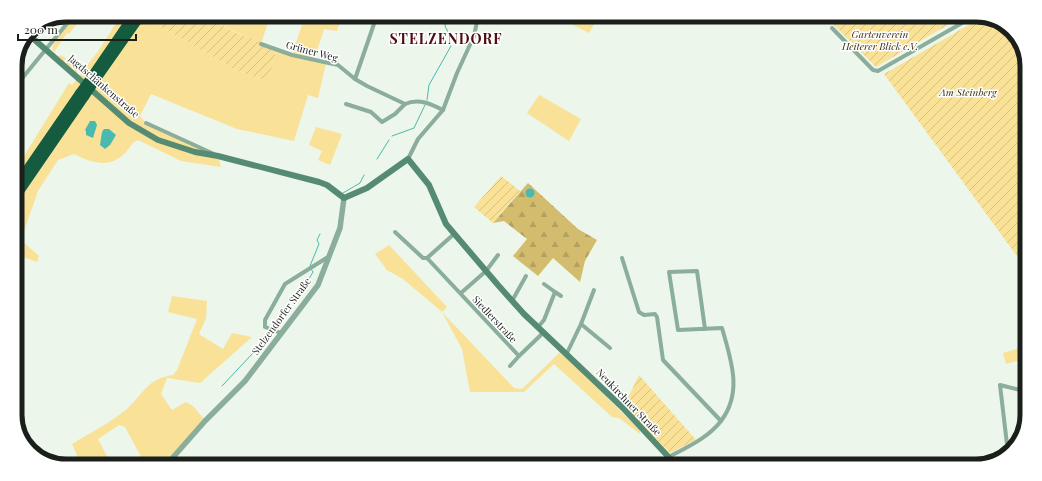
<svg xmlns="http://www.w3.org/2000/svg" width="1042" height="481" viewBox="0 0 1042 481" font-family="'Playfair Display',serif">
	<style>
		.grass { fill: #f9e297 }
		.forest { fill: url(#forest-firs) }
		.garden { fill: url(#garden-furrows) }
		.water { fill: #4ab9af }
		.lines { fill: none; stroke-linecap: round; stroke-linejoin: round }
		.stream { stroke: #4ab9af; stroke-width: 1 }
		.minor { stroke: #8bad9c; stroke-width: 4 }
		.tertiary { stroke: #8bad9c; stroke-width: 5.5 }
		.secondary { stroke: #568b73; stroke-width: 6 }
		.motorway { stroke: #145b40; stroke-width: 8 }
		.motorway-bridge { stroke: #145b40; stroke-width: 8 }
		.labels { text-anchor: middle; dominant-baseline: central; stroke-width: 3; stroke-linejoin: round; paint-order: stroke }
		.park-label { font-size: 10px; font-style: italic; fill: #3b310e; stroke: #fff }
		.street-label { font-size: 10px; fill: #1b1f1b; stroke: #fff }
		.district-label { font-size: 14px; font-weight: bold; letter-spacing: 1px; fill: #510b12; stroke: #fff }
		.rim { fill: none; stroke: #1b1f1b; stroke-width: 5 }
	</style>
	<defs>
		<pattern id="forest-firs" width="22" height="20" patternUnits="userSpaceOnUse"><rect width="22" height="20" fill="#d4bc6e"/><path d="M5 1l3.5 6h-7zM16 11l3.5 6h-7z" fill="#b5a15f"/></pattern>
		<pattern id="garden-furrows" width="10" height="10" patternUnits="userSpaceOnUse"><rect width="10" height="10" fill="#f9e297"/><path d="M-1 1l2-2M0 10L10 0M9 11l2-2" fill="none" stroke="#d5c182"/></pattern>
	</defs>
	<rect width="100%" height="100%" fill="#ecf6ea"/>
	<g class="grass">
		<path d="M78,15l5,1 -14,18 -2,-1 -13,19 -2,-4c4,-12 16,-25 26,-33z"/>
		<path d="M121,15h39l-4,9 80,46 32,12 9,-33 15,6 13,-39h37l-5,15 -13,-2 -10,31 12,3 -8,35 -10,-3 -14,46 -57,-12 -86,-35 -11,22 6,7 72,33 3,11 -40,-6 -43,-21c-7,3 -8,8 -13,13 -15,16 -34,10 -51,1l-16,6 -20,31 -17,49 18,16 -2,6 -22,-8v-88l9,-10 45,-73 3,2 27,-35z"/>
		<polygon points="203,16 270,16 261,44"/>
		<polygon points="557,17 598,17 589,33"/>
		<polygon points="61,55 72,63 79,75 57,57"/>
		<polygon points="539,95 581,119 569,141 527,113"/>
		<polygon points="316,127 342,134 330,165 318,160 322,151 309,145"/>
		<polygon points="389,245 447,307 442,312 514,388 522,389 560,352 640,430 640,434 619,418 612,417 554,364 524,392 470,392 462,349 442,312 403,279 387,270 375,254"/>
		<path d="M172,296l35,5 -1,17 -7,16 24,15 9,-16 20,4 -52,46 -33,-5 -6,16 11,16 14,-8 7,4 11,13 -40,44 -20,-1 -19,-35 -6,-2 -21,14 12,23h-30l-8,-18c18,-11 39,-22 55,-35 18,-17 20,-30 46,-34l4,-5 20,-51 -29,-7z"/>
		<polygon points="1023,347 1024,359 1006,364 1003,353"/>
	</g>
	<polygon class="forest" points="528,183 578,229 597,240 585,261 580,282 553,258 538,276 513,256 527,239 504,221 493,223"/>
	<g class="garden">
		<polygon points="160,15 203,16 237,33 277,49 268,82 236,70 156,24"/>
		<polygon points="831,18 958,19 876,67 834,25"/>
		<polygon points="979,19 996,19 1018,37 1027,63 1025,267 884,74"/>
		<polygon points="501,176 520,191 493,223 474,207"/>
		<polygon points="639,375 696,440 670,453 624,406"/>
	</g>
	<g class="water">
		<polygon points="90,121 95,121 97,125 93,138 86,135 86,131 85,130"/>
		<polygon points="104,129 109,129 116,135 110,145 105,149 100,145 102,132"/>
		<circle cx="530" cy="193" r="4.5"/>
	</g>
	<g class="lines">
		<g class="stream">
			<polyline points="427,100 429,85 451,46 450,36 445,26 447,17"/>
			<polyline points="392,136 414,128 425,105"/>
			<polyline points="377,159 389,140"/>
			<polyline points="343,193 360,183 364,175"/>
			<polyline points="310,266 319,244 317,240 320,234"/>
			<polyline points="309,279 313,272 311,269"/>
			<polyline points="222,386 253,353"/>
		</g>
		<g class="minor">
			<polyline points="416,16 425,20 434,17"/>
			<polyline points="832,28 873,70 878,71 969,19"/>
			<path d="M261,44l31,11 46,10 17,14 12,7 38,18c14,-6 26,0 38,6"/>
			<polyline points="355,79 375,21"/>
			<polyline points="15,87 74,15"/>
			<polyline points="346,104 371,112 382,122 395,114 405,104"/>
			<polyline points="146,123 214,154"/>
			<polyline points="408,159 418,139 443,110 457,73 474,36 478,17"/>
			<polyline points="395,232 423,258 427,258"/>
			<polyline points="427,258 519,356 544,332"/>
			<polyline points="427,258 454,234"/>
			<path d="M622,258l17,54 5,3 11,-1 2,3 6,43 58,61c-13,17 -34,26 -52,36"/>
			<polyline points="555,292 561,296"/>
			<polyline points="461,293 486,271 498,255"/>
			<polyline points="512,301 526,276"/>
			<polyline points="581,324 610,348"/>
			<polyline points="538,327 544,320 555,292 544,284"/>
			<path d="M705,329l-8,-58 -28,1 9,58 44,-2c9,32 21,64 -1,93"/>
			<polyline points="281,333 265,327 265,320 285,284 328,257"/>
			<polyline points="567,353 581,324 594,290"/>
			<polyline points="510,366 519,356"/>
			<polyline points="1008,453 1000,385 1024,391"/>
		</g>
		<polyline class="tertiary" points="168,463 205,421 245,381 318,285 340,228 344,198"/>
		<polyline class="secondary" points="28,34 129,123 158,140 195,152 218,156 319,182 327,185 344,198 367,188 408,159 429,185 446,224 498,285 524,314 623,408 676,465"/>
		<g class="motorway">
			<polyline points="92,75 133,15"/>
			<polyline points="97,79 142,15"/>
			<polyline points="15,186 79,93"/>
			<polyline points="15,199 85,97"/>
		</g>
		<g class="motorway-bridge">
			<polyline points="79,93 92,75"/>
			<polyline points="85,97 97,79"/>
		</g>
	</g>
	<g class="labels">
		<g class="park-label">
			<text x="880" y="34">Gartenverein<tspan x="880" dy="12">Heiterer Blick e.V.</tspan></text>
			<text x="968" y="92">Am Steinberg</text>
		</g>
		<g class="street-label">
			<text transform="translate(312 51) rotate(15)">Grüner Weg</text>
			<text transform="translate(104 86) rotate(41)">Jagdschänkenstraße</text>
			<text transform="translate(281 316) rotate(-54)">Stelzendorfer Straße</text>
			<text transform="translate(495 319) rotate(47)">Siedlerstraße</text>
			<text transform="translate(629 402) rotate(46)">Neukirchner Straße</text>
		</g>
		<g class="district-label">
			<text x="446" y="38">STELZENDORF</text>
		</g>
	</g>
	<path d="M0 0H1042V481H0ZM66 22H976A44 44 0 0 1 1020 66V415A44 44 0 0 1 976 459H66A44 44 0 0 1 22 415V66A44 44 0 0 1 66 22Z" fill="#fff" fill-rule="evenodd"/>
	<path class="rim" d="M66 22H976A44 44 0 0 1 1020 66V415A44 44 0 0 1 976 459H66A44 44 0 0 1 22 415V66A44 44 0 0 1 66 22Z"/>
	<path d="M18 34v6h118v-6" fill="none" stroke="#1b1f1b" stroke-width="2"/>
	<text x="24" y="34" font-size="12" fill="#1b1f1b" stroke="#ffffff" stroke-width="3" paint-order="stroke">200 m</text>
</svg>
